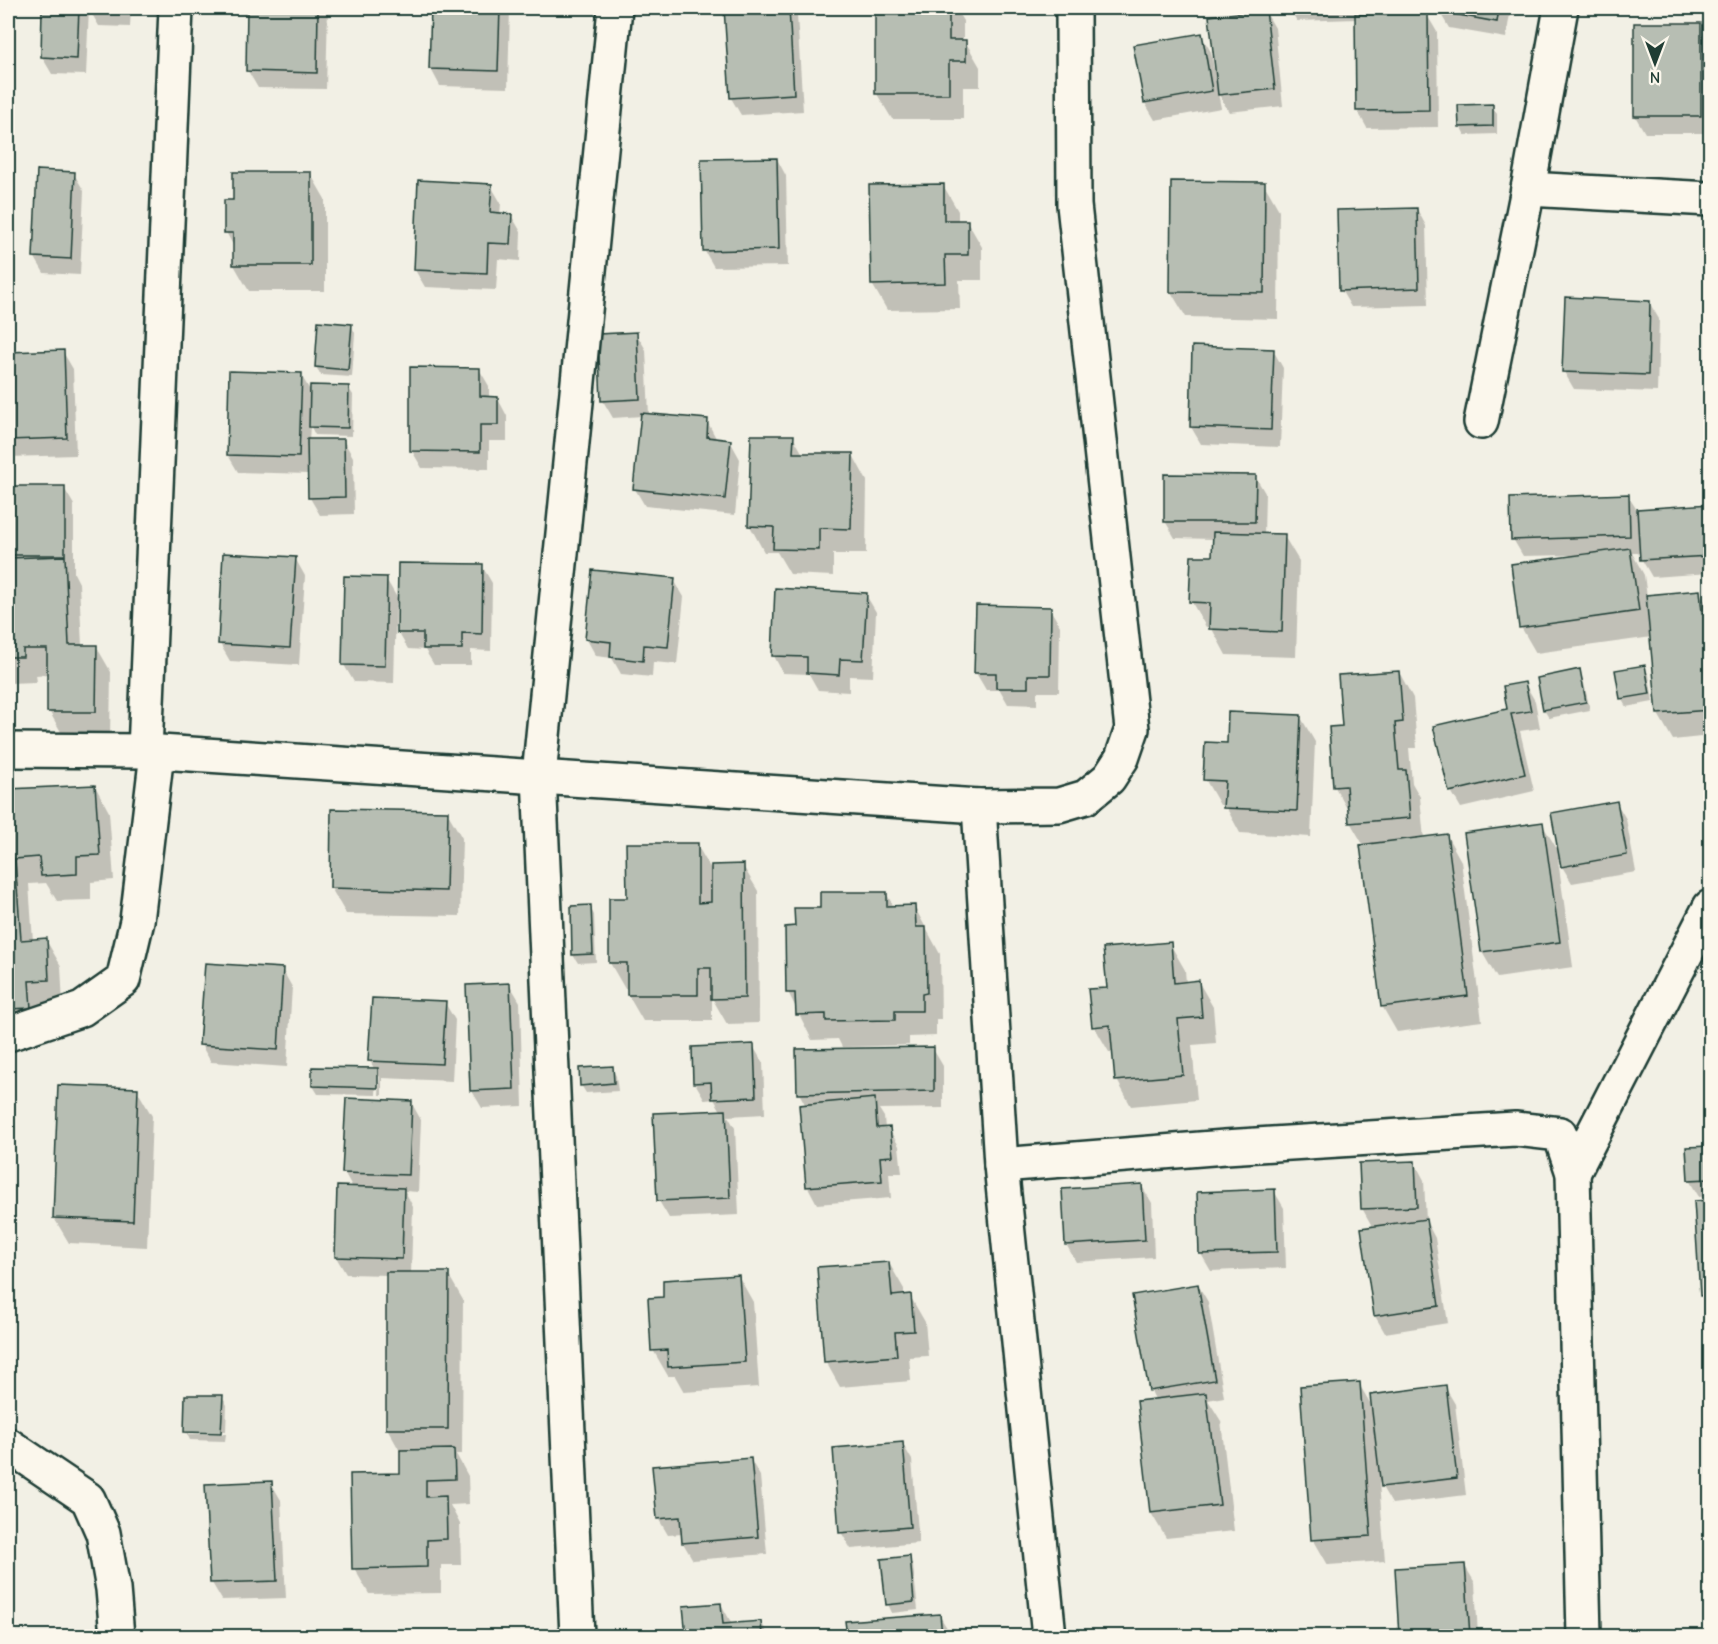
<svg xmlns="http://www.w3.org/2000/svg" width="1718" height="1644" viewBox="0 0 1718 1644" font-family="'Comic Neue',sans-serif">
	<style>
		.shadow { fill: #0003; fill-rule: evenodd }
		.building { fill: #b7beb3; stroke: #1f3d34; stroke-width: 1.5 }
		.lines { fill: none; stroke-linecap: round; stroke-linejoin: round }
		.minor-casing { stroke: #1f3d34; stroke-width: 38 }
		.minor { stroke: #fbf7ec; stroke-width: 33 }
	</style>
	<rect width="100%" height="100%" fill="#f2f0e5"/>
	<filter id="ink" filterUnits="userSpaceOnUse"><feTurbulence type="fractalNoise" baseFrequency=".0167" numOctaves="2"/><feDisplacementMap in="SourceGraphic" scale="12" xChannelSelector="R" yChannelSelector="G"/><feConvolveMatrix kernelMatrix="1 2 1 2 8 2 1 2 1" color-interpolation-filters="sRGB"/></filter>
	<g filter="url(#ink)">
		<g class="shadow">
			<polygon points="44,8 131,8 130,27 99,26 89,9 86,75 52,74 42,57"/>
			<polygon points="249,8 328,8 326,89 258,88 248,71"/>
			<polygon points="433,8 510,8 508,88 440,86 431,69"/>
			<polygon points="726,8 793,8 797,15 803,111 741,115 731,98"/>
			<polygon points="877,8 955,8 963,21 963,41 965,41 980,67 980,87 963,87 963,119 892,119 877,94"/>
			<polygon points="1289,8 1356,8 1356,15 1427,15 1437,32 1438,127 1367,128 1357,110 1356,19 1297,21"/>
			<polygon points="1440,8 1511,8 1506,38 1449,28 1439,11"/>
			<polygon points="1265,11 1275,28 1283,106 1229,112 1218,93 1221,108 1155,120 1145,103 1135,46 1201,35 1211,52 1214,70 1216,69"/>
			<polygon points="1700,25 1710,42 1710,133 1645,133 1635,116"/>
			<polygon points="1492,106 1497,114 1497,134 1465,135 1460,126"/>
			<polygon points="777,159 786,176 788,266 714,267 704,250"/>
			<polygon points="310,173 325,199 325,291 249,291 234,265 234,247 226,232 234,202"/>
			<polygon points="74,174 84,191 80,275 44,273 34,256"/>
			<polygon points="1264,184 1279,210 1278,319 1186,317 1171,292"/>
			<polygon points="943,185 958,211 958,222 967,221 982,247 982,280 959,280 960,309 887,310 872,284"/>
			<polygon points="491,186 501,203 500,215 511,215 521,232 520,261 498,259 496,290 425,287 415,270"/>
			<polygon points="1417,209 1426,226 1428,305 1351,307 1341,290"/>
			<polygon points="1649,302 1659,319 1657,392 1574,389 1564,372"/>
			<polygon points="351,325 355,333 352,377 321,375 316,367"/>
			<polygon points="636,333 646,350 649,415 707,421 717,440 730,441 740,459 735,515 645,506 635,489 642,416 613,418 603,401"/>
			<polygon points="1273,350 1283,368 1280,447 1201,444 1191,427"/>
			<polygon points="63,352 73,369 76,455 8,457 8,353"/>
			<polygon points="479,369 489,386 489,398 498,399 507,416 507,441 489,441 489,469 422,468 412,451"/>
			<polygon points="301,375 311,392 348,387 353,395 352,436 315,435 310,425 309,441 343,440 353,457 354,514 320,515 310,498 309,474 238,472 228,455"/>
			<polygon points="793,437 803,454 853,455 867,481 866,554 833,554 833,576 790,574 777,552 764,552 750,526"/>
			<polygon points="1255,476 1265,493 1264,535 1284,536 1299,561 1296,657 1226,655 1211,627 1206,627 1191,601 1213,558 1214,539 1175,538 1165,521"/>
			<polygon points="8,487 64,488 74,505 74,573 79,583 82,646 96,646 111,672 110,738 64,737 49,711 49,674 36,675 37,682 8,683"/>
			<polygon points="1628,496 1637,510 1710,505 1710,573 1652,577 1642,560 1641,553 1632,553 1644,575 1647,597 1700,592 1710,611 1710,736 1673,740 1658,714 1652,637 1536,653 1521,627 1570,555 1523,556 1513,539"/>
			<polygon points="295,558 305,576 299,665 230,661 220,644"/>
			<polygon points="482,566 492,583 491,651 471,650 471,665 434,665 425,650 408,649 398,632 399,603 396,603 394,683 354,682 344,665 386,579 399,601"/>
			<polygon points="674,580 684,597 677,664 653,662 652,677 621,674 612,658 596,656 586,638"/>
			<polygon points="866,595 876,612 873,677 849,676 849,692 818,690 809,674 783,673 774,656"/>
			<polygon points="978,607 1050,609 1060,626 1059,692 1037,692 1037,705 1008,704 1000,690 986,690 976,673"/>
			<polygon points="1644,667 1649,675 1653,702 1626,707 1621,698"/>
			<polygon points="1579,671 1583,679 1590,710 1549,718 1544,710"/>
			<polygon points="1399,672 1413,698 1417,748 1409,748 1412,783 1420,797 1424,839 1447,836 1461,861 1482,1021 1397,1032 1382,1006 1364,846 1350,822 1349,812 1335,787 1344,728"/>
			<polygon points="1525,684 1535,701 1540,728 1520,731 1534,791 1461,808 1451,791 1509,710"/>
			<polygon points="1300,716 1315,742 1311,837 1240,833 1225,805 1220,805 1205,779 1228,745"/>
			<polygon points="95,786 109,812 114,880 91,882 91,900 57,901 46,883 29,884 33,941 46,940 61,966 63,1005 8,1035 8,791"/>
			<polygon points="1616,802 1626,819 1636,872 1572,883 1558,860 1573,967 1497,978 1482,952 1466,834 1542,824 1560,854"/>
			<polygon points="447,812 462,838 460,916 346,914 331,888"/>
			<polygon points="697,845 712,871 743,866 758,891 759,1023 727,1024 712,998 712,1021 643,1021 628,995 628,989 625,989 610,963"/>
			<polygon points="886,893 894,907 914,906 940,954 941,1019 936,1019 936,1036 909,1037 909,1045 842,1047 838,1039 812,1040 788,992 796,928 822,909"/>
			<polygon points="590,907 594,915 596,962 578,963 573,955"/>
			<polygon points="1170,944 1185,970 1186,983 1198,981 1213,1007 1216,1043 1192,1045 1197,1100 1131,1106 1117,1080 1114,1052 1109,1052 1094,1026 1109,989"/>
			<polygon points="282,969 292,987 287,1067 211,1062 201,1045"/>
			<polygon points="510,985 520,1002 523,1106 482,1108 472,1091"/>
			<path d="M445,1003l10,17 -3,61 -70,-3v17l-64,-1 -5,-8 62,-16 -5,-9zM377,1072l3,5 -1,18h-3z"/>
			<polygon points="753,1046 763,1063 765,1114 728,1116 735,1128 739,1215 669,1218 659,1201 655,1114 721,1111 714,1099 705,1100 695,1083"/>
			<polygon points="933,1049 943,1066 943,1108 879,1109 884,1117 885,1129 889,1129 899,1146 902,1173 889,1173 891,1198 817,1204 808,1187 806,1106 799,1093"/>
			<polygon points="612,1068 616,1076 618,1091 586,1093 581,1085"/>
			<polygon points="137,1090 152,1116 147,1247 69,1243 54,1218"/>
			<polygon points="411,1102 421,1120 418,1192 405,1191 413,1207 411,1274 448,1274 463,1300 462,1454 456,1454 468,1476 469,1504 450,1505 460,1524 461,1565 441,1565 441,1593 369,1594 354,1568 401,1475 401,1453 387,1428 388,1275 346,1274 336,1257 353,1188 344,1172"/>
			<polygon points="1710,1147 1710,1196 1699,1197 1689,1180 1687,1149"/>
			<polygon points="1415,1163 1424,1180 1426,1221 1435,1238 1448,1323 1385,1333 1375,1316 1362,1229 1373,1228 1362,1208"/>
			<polygon points="1142,1186 1152,1203 1154,1257 1076,1262 1066,1244"/>
			<polygon points="1274,1191 1284,1208 1286,1268 1211,1271 1201,1254"/>
			<polygon points="1710,1202 1710,1310 1702,1295 1695,1203"/>
			<polygon points="889,1263 904,1289 904,1296 910,1296 925,1322 928,1356 909,1357 911,1381 840,1387 826,1362"/>
			<polygon points="739,1277 753,1302 759,1387 684,1392 675,1376 668,1376 653,1350"/>
			<polygon points="1198,1285 1208,1302 1224,1397 1208,1400 1221,1421 1234,1531 1166,1538 1151,1513 1156,1401 1151,1391 1134,1296"/>
			<polygon points="1706,1370 1710,1370 1710,1446"/>
			<polygon points="1359,1384 1373,1408 1445,1387 1455,1404 1466,1495 1392,1504 1379,1482 1385,1561 1328,1565 1313,1539"/>
			<polygon points="222,1397 227,1405 226,1431 188,1431 188,1434 226,1434 225,1441 190,1440 186,1432"/>
			<polygon points="902,1443 912,1460 919,1543 851,1549 841,1532"/>
			<polygon points="750,1459 760,1476 767,1554 693,1560 683,1543 683,1534 668,1535 658,1518"/>
			<polygon points="271,1483 281,1500 286,1598 222,1600 212,1583 207,1486"/>
			<polygon points="909,1558 913,1566 918,1610 892,1613 888,1604"/>
			<polygon points="1465,1566 1475,1583 1478,1636 1400,1636 1396,1569"/>
			<polygon points="721,1604 732,1624 761,1622 769,1636 687,1636 685,1607"/>
			<polygon points="939,1615 952,1636 848,1636 847,1622"/>
		</g>
		<g class="building">
			<polygon points="42,8 79,8 77,59 41,57"/>
			<polygon points="247,8 318,8 317,73 246,71"/>
			<polygon points="431,8 500,8 498,71 429,69"/>
			<polygon points="724,8 789,8 794,94 730,98"/>
			<polygon points="875,8 949,8 949,40 966,40 966,61 949,61 949,94 875,94"/>
			<polygon points="1438,8 1499,8 1497,22 1437,11"/>
			<polygon points="1266,10 1275,89 1218,95 1209,16"/>
			<polygon points="1428,13 1429,110 1356,111 1355,14"/>
			<rect x="1634" y="23" width="67" height="93"/>
			<polygon points="1202,33 1212,91 1144,103 1133,45"/>
			<polygon points="1493,104 1493,126 1459,127 1458,105"/>
			<polygon points="777,158 779,249 703,251 701,159"/>
			<polygon points="37,170 75,172 71,259 33,257"/>
			<polygon points="233,172 311,172 311,265 233,265 233,233 224,233 224,200 233,200"/>
			<polygon points="418,180 492,184 490,212 512,214 510,244 488,243 487,273 414,270"/>
			<polygon points="1171,181 1265,182 1264,293 1170,292"/>
			<polygon points="944,184 944,220 968,220 968,255 945,255 946,283 871,285 869,185"/>
			<polygon points="1417,208 1419,288 1339,291 1337,210"/>
			<polygon points="1565,297 1650,301 1648,375 1562,372"/>
			<polygon points="318,321 352,324 348,370 315,367"/>
			<polygon points="637,332 640,399 601,401 598,334"/>
			<polygon points="1192,346 1274,349 1271,430 1190,427"/>
			<polygon points="64,350 67,438 8,440 8,352"/>
			<polygon points="410,367 480,368 480,396 498,397 498,425 480,425 480,452 410,451"/>
			<polygon points="229,371 302,373 299,457 227,455"/>
			<polygon points="310,385 349,386 348,428 309,427"/>
			<polygon points="641,413 708,419 707,437 731,440 725,499 633,489"/>
			<polygon points="751,435 794,435 793,453 853,453 851,529 819,528 819,550 773,549 774,527 748,526"/>
			<polygon points="307,439 344,439 345,497 308,498"/>
			<polygon points="1164,474 1256,475 1255,522 1164,522"/>
			<rect x="8" y="486" width="57" height="69"/>
			<polygon points="1629,494 1630,536 1511,540 1510,498"/>
			<polygon points="1710,504 1710,556 1640,560 1637,509"/>
			<polygon points="1213,532 1285,534 1282,632 1209,629 1210,603 1189,602 1191,556 1212,556"/>
			<polygon points="1630,548 1639,611 1519,628 1511,564"/>
			<polygon points="223,553 296,557 290,648 218,644"/>
			<polygon points="65,556 69,645 97,645 96,712 47,712 47,649 23,649 23,657 8,657 8,558"/>
			<polygon points="398,563 483,564 482,634 462,633 462,649 423,649 423,633 397,633"/>
			<polygon points="592,570 675,578 668,647 644,645 643,661 610,657 611,642 585,639"/>
			<polygon points="344,576 387,577 385,666 342,665"/>
			<polygon points="775,588 867,593 863,660 840,659 839,675 807,673 807,657 772,656"/>
			<polygon points="1700,590 1702,613 1710,612 1710,710 1657,714 1646,595"/>
			<polygon points="976,605 1051,607 1050,675 1028,675 1028,688 996,688 996,673 974,673"/>
			<polygon points="1645,665 1650,694 1620,699 1615,670"/>
			<polygon points="1580,669 1586,702 1543,710 1537,678"/>
			<polygon points="1399,671 1403,722 1395,723 1399,770 1406,770 1410,818 1349,823 1346,786 1333,787 1329,727 1342,726 1338,675"/>
			<polygon points="1525,682 1531,711 1511,714 1525,774 1449,792 1433,726 1507,709 1503,686"/>
			<polygon points="1228,712 1301,715 1297,811 1223,808 1225,781 1203,780 1205,742 1227,743"/>
			<polygon points="95,785 100,855 77,856 77,874 41,876 39,857 15,859 21,940 47,938 49,980 29,981 31,1008 8,1009 8,789"/>
			<polygon points="1617,801 1627,855 1561,867 1551,813"/>
			<polygon points="331,809 448,811 446,891 330,888"/>
			<polygon points="1543,822 1560,942 1481,952 1464,833"/>
			<polygon points="1447,834 1468,996 1381,1007 1360,845"/>
			<polygon points="626,843 698,843 698,903 711,902 711,865 744,864 745,998 711,999 711,968 698,968 698,995 627,995 627,963 609,963 609,898 627,898"/>
			<polygon points="820,892 887,892 887,906 915,905 916,927 926,927 927,993 922,994 922,1011 895,1011 895,1020 826,1021 826,1014 796,1015 795,993 786,993 785,927 795,926 794,908 820,908"/>
			<polygon points="591,905 593,954 572,955 571,906"/>
			<polygon points="1171,942 1174,983 1199,980 1202,1017 1178,1019 1183,1075 1115,1081 1110,1025 1092,1027 1088,989 1107,988 1103,948"/>
			<polygon points="205,963 283,968 278,1050 199,1045"/>
			<polygon points="510,983 514,1089 470,1091 466,985"/>
			<polygon points="372,998 446,1001 442,1064 368,1061"/>
			<polygon points="754,1044 756,1097 712,1099 711,1082 693,1083 692,1047"/>
			<polygon points="934,1047 934,1091 797,1094 796,1049"/>
			<polygon points="613,1066 614,1083 580,1086 579,1068"/>
			<polygon points="312,1067 378,1068 378,1088 312,1086"/>
			<polygon points="58,1085 138,1088 133,1221 53,1218"/>
			<polygon points="346,1098 412,1101 409,1175 342,1173"/>
			<polygon points="875,1098 877,1128 890,1127 893,1156 880,1157 882,1181 806,1187 799,1105"/>
			<polygon points="726,1110 730,1198 657,1201 653,1113"/>
			<polygon points="1710,1146 1710,1179 1688,1180 1686,1147"/>
			<polygon points="1415,1161 1417,1207 1361,1209 1359,1163"/>
			<polygon points="1142,1184 1145,1240 1065,1245 1062,1189"/>
			<polygon points="337,1186 404,1188 402,1259 335,1257"/>
			<polygon points="1275,1189 1277,1252 1199,1254 1197,1192"/>
			<polygon points="1710,1200 1710,1295 1700,1296 1694,1201"/>
			<polygon points="1426,1219 1439,1306 1374,1316 1361,1228"/>
			<polygon points="889,1262 892,1296 911,1294 914,1331 895,1332 897,1356 824,1362 817,1267"/>
			<polygon points="386,1272 449,1272 448,1429 386,1429"/>
			<polygon points="739,1275 745,1362 668,1367 667,1350 651,1351 648,1298 663,1297 663,1280"/>
			<polygon points="1198,1284 1215,1380 1149,1391 1132,1295"/>
			<polygon points="1710,1368 1710,1458 1704,1369"/>
			<polygon points="1360,1382 1371,1536 1311,1540 1300,1386"/>
			<polygon points="1446,1385 1457,1478 1381,1487 1370,1395"/>
			<polygon points="1206,1393 1220,1505 1150,1513 1137,1401"/>
			<polygon points="185,1395 223,1395 221,1433 184,1432"/>
			<polygon points="903,1442 910,1527 839,1533 833,1448"/>
			<polygon points="454,1449 455,1479 426,1480 426,1497 446,1496 447,1539 427,1540 427,1567 352,1569 350,1474 400,1473 400,1450"/>
			<polygon points="751,1458 758,1537 682,1543 680,1517 657,1519 652,1466"/>
			<polygon points="272,1481 277,1581 210,1583 205,1484"/>
			<polygon points="910,1556 914,1602 886,1605 881,1559"/>
			<polygon points="1465,1564 1470,1636 1399,1636 1395,1568"/>
			<polygon points="721,1603 723,1624 761,1621 762,1636 686,1636 683,1606"/>
			<polygon points="940,1614 942,1636 847,1636 845,1621"/>
		</g>
		<g class="lines">
			<defs>
				<g id="minor">
					<polyline points="1528,189 1710,199"/>
					<polyline points="1481,422 1528,189 1561,8"/>
					<polyline points="8,750 145,751 979,806 1059,805 1086,797 1109,778 1122,758 1132,729 1074,205 1073,8"/>
					<polyline points="145,751 176,8"/>
					<polyline points="979,806 1001,1165 1049,1636"/>
					<polyline points="8,1034 82,1009 123,980 137,921 157,753"/>
					<polyline points="1001,1165 1225,1147 1515,1129 1560,1134 1573,1173 1584,1636"/>
					<polyline points="1573,1173 1710,907"/>
					<polyline points="8,1445 88,1499 103,1533 113,1589 117,1636"/>
					<polyline points="577,1636 539,776 615,8"/>
				</g>
			</defs>
			<use href="#minor" class="minor-casing"/>
			<use href="#minor" class="minor"/>
		</g>
	</g>
	<rect width="1718" height="1644" fill="none" stroke="#fbf7ec" stroke-width="30"/>
	<rect x="15" y="15" width="1688" height="1614" fill="none" stroke="#1f3d34" stroke-width="2" filter="url(#ink)"/>
	<g transform="translate(1655 63) rotate(180)" stroke="#fbf7ec" stroke-width="4.5" paint-order="stroke">
	<path d="M0-4.5L10 22L0 15L-10 22Z" fill="#1f3d34"/>
	<text y="-9" font-size="16" font-weight="bold" text-anchor="middle" fill="#1f3d34">N</text>
	</g>
</svg>
